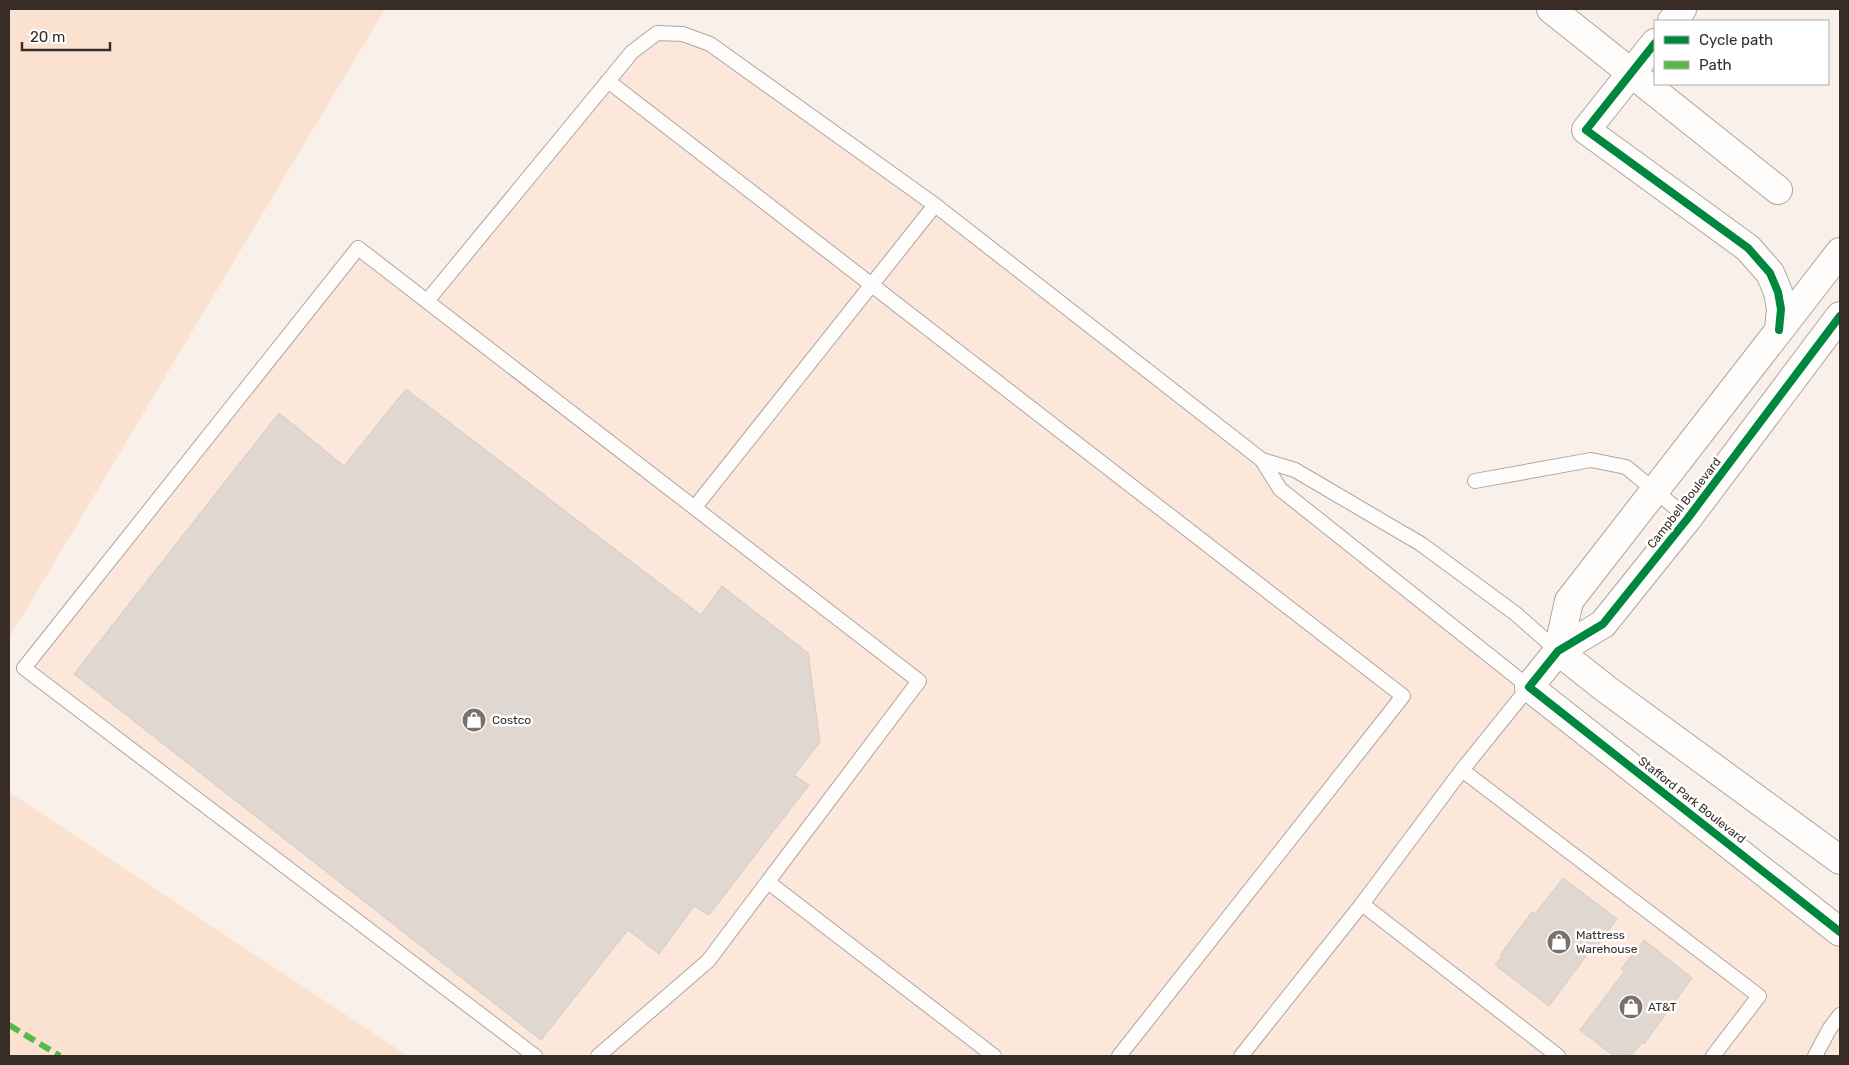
<svg xmlns="http://www.w3.org/2000/svg" width="1849" height="1065" viewBox="0 0 1849 1065" font-family="Rubik,sans-serif">
	<style>
		.built { fill: #fbe8db }
		.green { fill: #fbe2d0 }
		.building { fill: #e0d7d0; stroke: #d4ccc5 }
		.lines { fill: none; stroke-linecap: round; stroke-linejoin: round }
		.service-casing { stroke: #aea59f; stroke-width: 16 }
		.minor-casing { stroke: #aea59f; stroke-width: 30 }
		.tertiary-casing { stroke: #aea59f; stroke-width: 30 }
		.service { stroke: #fefdfc; stroke-width: 14 }
		.minor { stroke: #fefdfc; stroke-width: 28 }
		.tertiary { stroke: #fefdfc; stroke-width: 28 }
		.quiet { stroke: #58b947; stroke-width: 6; stroke-dasharray: 12 6; stroke-linecap: butt }
		.cycleway-casing { stroke: #fff; stroke-width: 11 }
		.cycleway { stroke: #00873e; stroke-width: 8 }
		.labels { text-anchor: middle; dominant-baseline: central; stroke-width: 5; stroke-linejoin: round; paint-order: stroke }
		.street-label { font-size: 12px; fill: #372d26; stroke: #fff }
		.poi-label { font-size: 12px; fill: #372d26; stroke: #fff; text-anchor: start }
	</style>
	<rect width="100%" height="100%" fill="#f9f0ea"/>
	<polygon class="built" points="657,33 710,44 935,205 1262,460 1280,489 1840,932 1840,1056 535,1056 24,668 358,248 427,301"/>
	<g class="green">
		<polygon points="9,9 385,9 9,638"/>
		<polygon points="9,792 408,1056 9,1056"/>
	</g>
	<g class="building">
		<polygon points="406,389 701,615 722,586 808,653 820,742 794,775 809,785 709,915 694,906 659,954 628,930 541,1040 74,674 279,413 344,466"/>
		<polygon points="1563,878 1617,919 1594,950 1592,948 1549,1006 1495,965 1502,956 1500,955 1532,912 1535,914"/>
		<polygon points="1644,940 1692,978 1644,1044 1642,1043 1631,1056 1614,1056 1580,1030 1624,972 1621,969"/>
	</g>
	<g class="lines">
		<defs>
			<g id="service">
				<polyline points="608,81 1403,696 1119,1056"/>
				<polyline points="935,205 1262,460 1280,489 1529,687 1462,770 1362,904 1241,1056"/>
				<polyline points="427,301 632,52 657,33 683,34 710,44 935,205 695,507"/>
				<polyline points="1262,460 1295,470 1421,544 1516,614 1558,651"/>
				<polyline points="1475,481 1591,460 1626,467 1688,518"/>
				<polyline points="1462,770 1759,996 1713,1056"/>
				<polyline points="768,882 994,1056"/>
				<polyline points="1362,904 1558,1056"/>
				<polyline points="535,1056 24,668 358,248 919,681 708,961 598,1056"/>
				<polyline points="1815,1056 1830,1028 1840,1015"/>
			</g>
			<g id="minor">
				<polyline points="1551,9 1778,190"/>
				<polyline points="1672,21 1682,9"/>
				<polyline points="1655,43 1586,130 1748,248 1770,273 1778,292 1781,309 1779,330"/>
				<polyline points="1558,651 1569,601 1840,252"/>
				<polyline points="1529,687 1558,651 1603,624 1688,518 1840,316"/>
			</g>
			<g id="tertiary">
				<polyline points="1558,651 1606,689 1840,860"/>
				<polyline points="1529,687 1840,932"/>
			</g>
		</defs>
		<use href="#service" class="service-casing"/>
		<use href="#minor" class="minor-casing"/>
		<use href="#tertiary" class="tertiary-casing"/>
		<use href="#service" class="service"/>
		<use href="#minor" class="minor"/>
		<use href="#tertiary" class="tertiary"/>
		<polyline class="quiet" points="9,1025 60,1056"/>
		<defs>
			<g id="cycleway">
				<polyline points="1655,43 1586,130 1748,248 1770,273 1778,292 1781,309 1779,330"/>
				<polyline points="1840,316 1688,518 1603,624 1558,651 1529,687 1840,932"/>
			</g>
		</defs>
		<use href="#cycleway" class="cycleway-casing"/>
		<use href="#cycleway" class="cycleway"/>
	</g>
	<defs>
		<symbol id="shop-disc" viewBox="-11 -11 22 22"><circle r="9.5" fill="#7b716b" stroke="#fff"/><path d="M-5-2.5h2.3a2.7 3.5 0 0 1 5.4 0H5L5.5 6h-11ZM-1.5-2.5h3a1.5 2.3 0 0 0-3 0Z" fill="#fff"/></symbol>
	</defs>
	<g fill-rule="evenodd">
		<use href="#shop-disc" x="460" y="706" width="28" height="28"/>
		<use href="#shop-disc" x="1545" y="928" width="28" height="28"/>
		<use href="#shop-disc" x="1617" y="993" width="28" height="28"/>
	</g>
	<g class="labels">
		<g class="street-label">
			<text transform="translate(1684 503) rotate(-52)">Campbell Boulevard</text>
			<text transform="translate(1692 800) rotate(38)">Stafford Park Boulevard</text>
		</g>
		<g class="poi-label">
			<text x="492" y="720">Costco</text>
			<text x="1576" y="935">Mattress<tspan x="1576" dy="14">Warehouse</tspan></text>
			<text x="1648" y="1007">AT&amp;T</text>
		</g>
	</g>
	<rect width="1849" height="1065" fill="none" stroke="#372d26" stroke-width="20"/>
	<rect x="1654" y="20" width="175" height="65" fill="#ffffff" stroke="#afaba8"/>
	<rect x="1664" y="36" width="25" height="8" fill="#00873e" stroke="#afaba8"/>
	<text x="1699" y="45" font-size="15" fill="#372d26">Cycle path</text>
	<rect x="1664" y="61" width="25" height="8" fill="#58b947" stroke="#afaba8"/>
	<text x="1699" y="70" font-size="15" fill="#372d26">Path</text>
	<path d="M22 42v8h88v-8" fill="none" stroke="#372d26" stroke-width="2.5"/>
	<text x="30" y="42" font-size="15" fill="#372d26" stroke="#ffffff" stroke-width="4" paint-order="stroke">20 m</text>
</svg>
